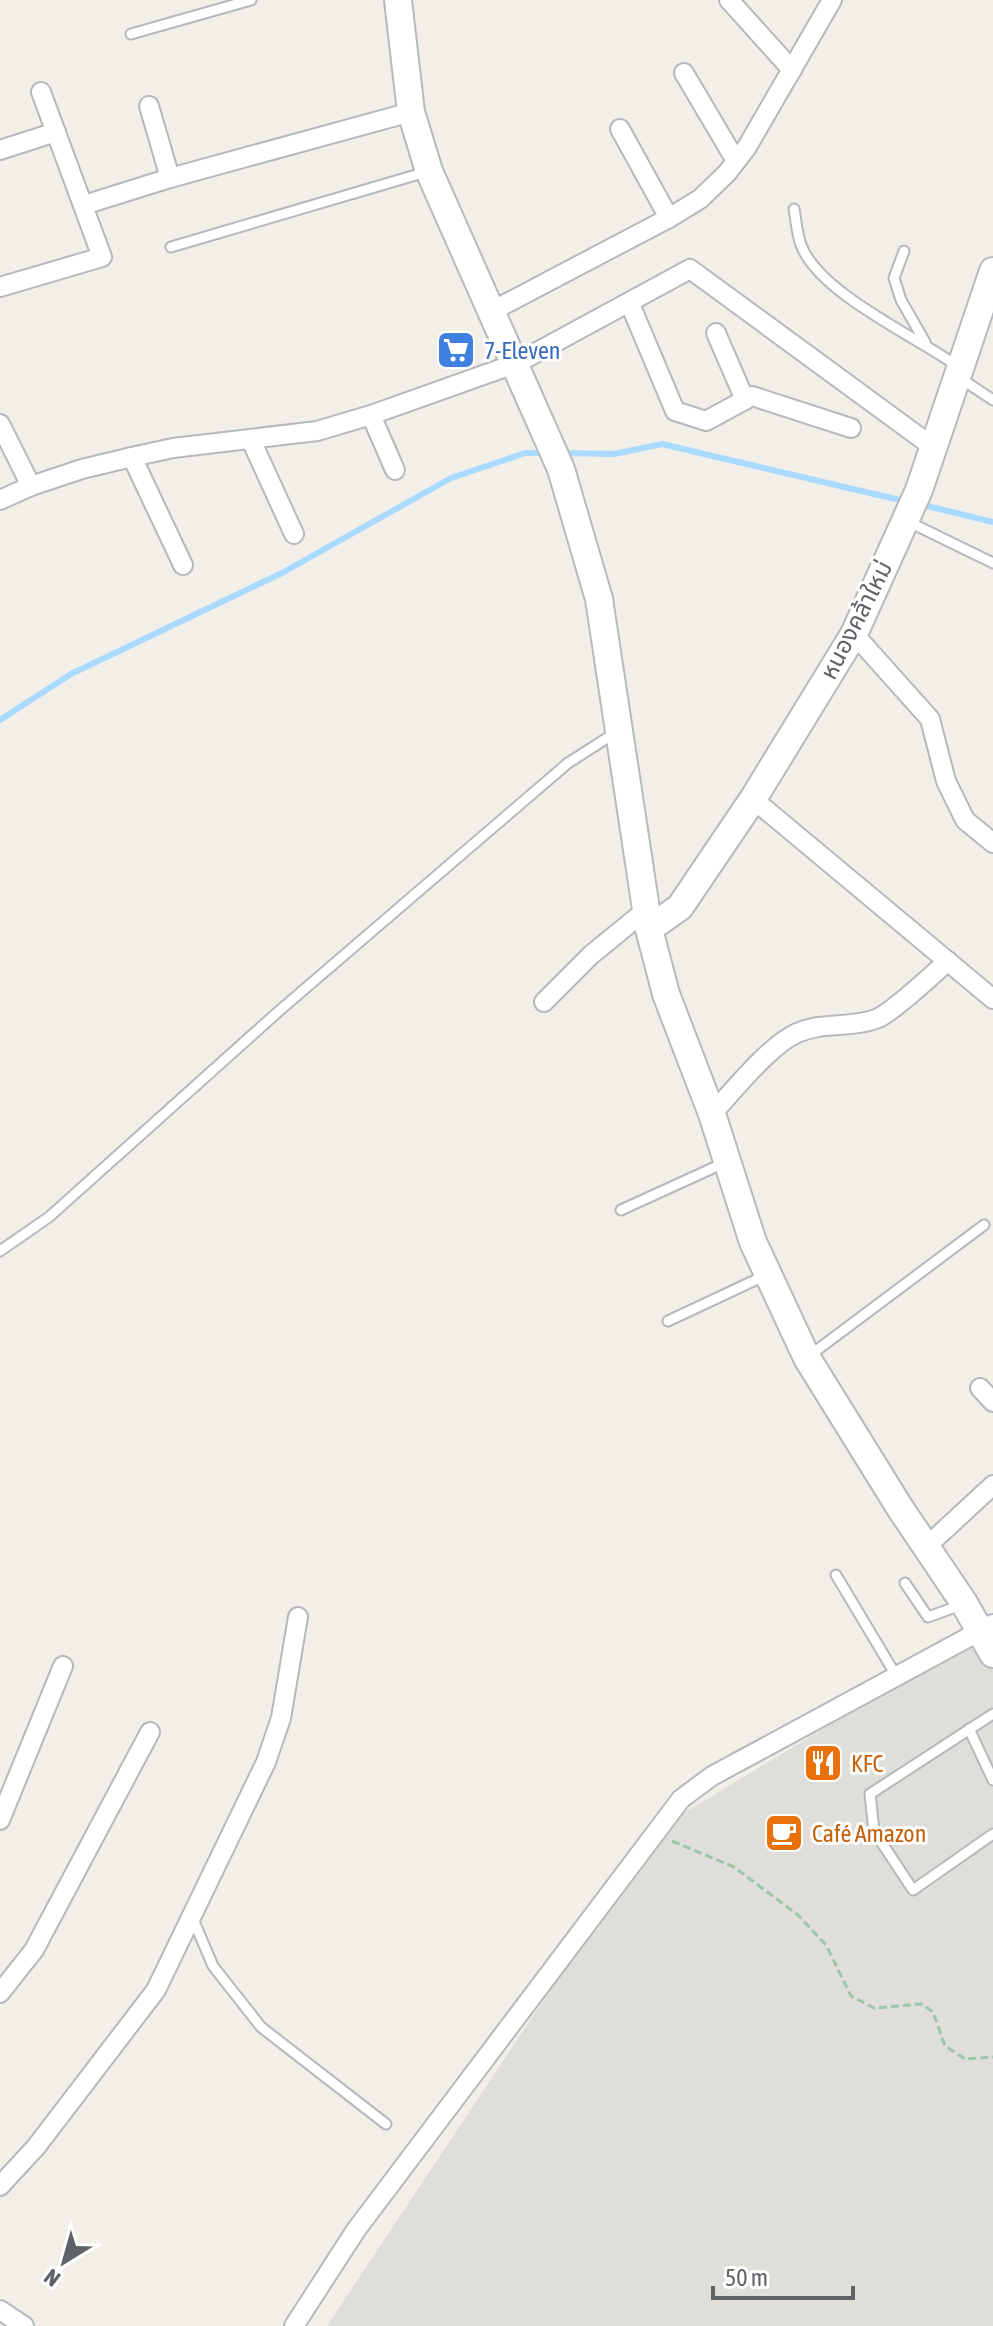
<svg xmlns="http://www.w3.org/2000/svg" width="993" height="2326" viewBox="0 0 993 2326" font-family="'Asap Condensed','Noto Sans Thai',sans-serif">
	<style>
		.industrial { fill: #e0deda }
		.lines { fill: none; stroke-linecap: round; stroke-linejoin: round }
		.stream { stroke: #aadaff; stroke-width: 6 }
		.lane-casing { stroke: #b5b8bc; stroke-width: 13 }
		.street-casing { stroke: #b5b8bc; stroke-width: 22 }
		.secondary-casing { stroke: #b6babf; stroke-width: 30 }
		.path { stroke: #9cc7a9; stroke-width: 3; stroke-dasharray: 8 4; stroke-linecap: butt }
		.lane { stroke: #fff; stroke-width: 9 }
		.street { stroke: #fff; stroke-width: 18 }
		.secondary { stroke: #fff; stroke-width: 26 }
		.labels { text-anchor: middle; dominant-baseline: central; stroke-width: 6; stroke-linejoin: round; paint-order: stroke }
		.shop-label { font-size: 24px; fill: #366cbe; stroke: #fff; text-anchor: start }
		.street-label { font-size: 24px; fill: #5f6368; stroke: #fff }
		.food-label { font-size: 24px; fill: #c56008; stroke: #fff; text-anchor: start }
	</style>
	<rect width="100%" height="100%" fill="#f1efe8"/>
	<polygon class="industrial" points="982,1633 993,1658 993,2326 327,2326 657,1829"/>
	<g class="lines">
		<g class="stream">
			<polyline points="563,453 614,454 662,444 908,502"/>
			<polyline points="919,504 993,522"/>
			<polyline points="0,720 71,674 282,573 451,478 525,453 548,453"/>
		</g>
		<defs>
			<g id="lane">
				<polyline points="131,34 251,0"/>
				<path d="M794,209c2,11 3,25 7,36 18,48 114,91 156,121"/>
				<polyline points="171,247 426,172"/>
				<polyline points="904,251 894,278 901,300 925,342"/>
				<polyline points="960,378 993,400"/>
				<polyline points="909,522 993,563"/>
				<polyline points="621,1210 724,1163"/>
				<polyline points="0,1251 49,1217 279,1011 568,763 615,733"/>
				<polyline points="668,1321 764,1276"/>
				<polyline points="809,1356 984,1225"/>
				<polyline points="836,1575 897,1677"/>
				<polyline points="905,1583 928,1617 961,1605"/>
				<polyline points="993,1714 870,1794 874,1831 913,1890 993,1834"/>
				<polyline points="969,1729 993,1780"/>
				<polyline points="193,1919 213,1966 261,2027 386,2124"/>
			</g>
			<g id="street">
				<polyline points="729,0 792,70"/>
				<polyline points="684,73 736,161"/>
				<polyline points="149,106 170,178"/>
				<polyline points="620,129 669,218"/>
				<polyline points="0,150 56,132"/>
				<polyline points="84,205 170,178 411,112"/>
				<polyline points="0,287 102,257 41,92"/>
				<polyline points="630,304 675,411 706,421 752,396 851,428"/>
				<polyline points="492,311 669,218 700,199 727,173 747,147 832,0"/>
				<polyline points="716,333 745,400"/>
				<polyline points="371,415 395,470"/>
				<polyline points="0,424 31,486"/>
				<polyline points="251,440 294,534"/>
				<polyline points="132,457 183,565"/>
				<polyline points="0,500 31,486 82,469 132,457 173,448 317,431 371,415 517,363 690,269 933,447"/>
				<polyline points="854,634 930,719 946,781 965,820 993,843"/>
				<polyline points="753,799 993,999"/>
				<polyline points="544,1002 591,955 646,910"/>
				<path d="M712,1114c21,-23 58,-69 85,-81 28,-12 51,-4 79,-14 15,-5 57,-45 72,-58"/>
				<polyline points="980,1388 993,1402"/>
				<polyline points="926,1547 993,1485"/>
				<polyline points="0,1820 63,1666"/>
				<polyline points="0,1993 34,1950 150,1732"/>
				<polyline points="0,2186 36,2147 156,1990 266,1762 281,1718 298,1617"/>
				<polyline points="0,2310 24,2326"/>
				<polyline points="294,2326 356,2230 681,1799 712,1776 993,1624"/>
			</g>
			<g id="secondary">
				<polyline points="398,0 411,112 429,171 561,469 599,599 649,929 666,994 712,1114 753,1242 807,1358 900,1508 964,1603 993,1654"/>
				<polyline points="649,929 680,907 753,799 854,634 919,490 993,271"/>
			</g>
		</defs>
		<use href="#lane" class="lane-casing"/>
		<use href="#street" class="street-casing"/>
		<use href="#secondary" class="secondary-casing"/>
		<polyline class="path" points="672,1841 734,1867 798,1915 826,1945 851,1996 874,2008 922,2004 933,2012 945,2046 965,2059 993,2057"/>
		<use href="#lane" class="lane"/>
		<use href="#street" class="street"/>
		<use href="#secondary" class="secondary"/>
	</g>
	<defs>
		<symbol id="supermarket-square" viewBox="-11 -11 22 22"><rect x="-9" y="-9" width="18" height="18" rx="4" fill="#3f7fe0" stroke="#fff"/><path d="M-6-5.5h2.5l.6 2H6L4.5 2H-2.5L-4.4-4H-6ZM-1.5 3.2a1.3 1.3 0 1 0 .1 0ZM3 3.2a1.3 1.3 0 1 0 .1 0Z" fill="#fff"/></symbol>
		<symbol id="restaurant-square" viewBox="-11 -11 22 22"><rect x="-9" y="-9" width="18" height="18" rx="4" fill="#e8710a" stroke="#fff"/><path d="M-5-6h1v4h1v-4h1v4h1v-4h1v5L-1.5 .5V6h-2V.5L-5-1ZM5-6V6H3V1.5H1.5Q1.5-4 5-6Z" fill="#fff"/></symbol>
		<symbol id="cafe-square" viewBox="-11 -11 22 22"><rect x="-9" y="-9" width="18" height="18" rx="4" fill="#e8710a" stroke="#fff"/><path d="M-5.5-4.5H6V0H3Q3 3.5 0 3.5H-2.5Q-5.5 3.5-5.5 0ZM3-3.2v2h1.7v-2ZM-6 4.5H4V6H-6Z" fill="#fff"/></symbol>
	</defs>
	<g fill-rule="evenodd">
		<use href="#supermarket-square" x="434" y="328" width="44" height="44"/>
		<use href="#restaurant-square" x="801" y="1741" width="44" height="44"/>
		<use href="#cafe-square" x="762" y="1811" width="44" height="44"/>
	</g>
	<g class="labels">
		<g class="shop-label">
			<text x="484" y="350">7-Eleven</text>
		</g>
		<g class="street-label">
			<text transform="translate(856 620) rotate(-63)">หนองคล้าใหม่</text>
		</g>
		<g class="food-label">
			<text x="851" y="1763">KFC</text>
			<text x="812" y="1833">Café Amazon</text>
		</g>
	</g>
	<g transform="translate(64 2262) rotate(217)" stroke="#ffffff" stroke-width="6" paint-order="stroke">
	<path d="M0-6L14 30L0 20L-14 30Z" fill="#5f6368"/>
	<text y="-12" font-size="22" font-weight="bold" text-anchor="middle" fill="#5f6368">N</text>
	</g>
	<path d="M713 2286v12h140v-12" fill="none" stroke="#5f6368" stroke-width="4"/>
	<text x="725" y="2286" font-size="24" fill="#5f6368" stroke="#ffffff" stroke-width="6" paint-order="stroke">50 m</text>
</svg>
